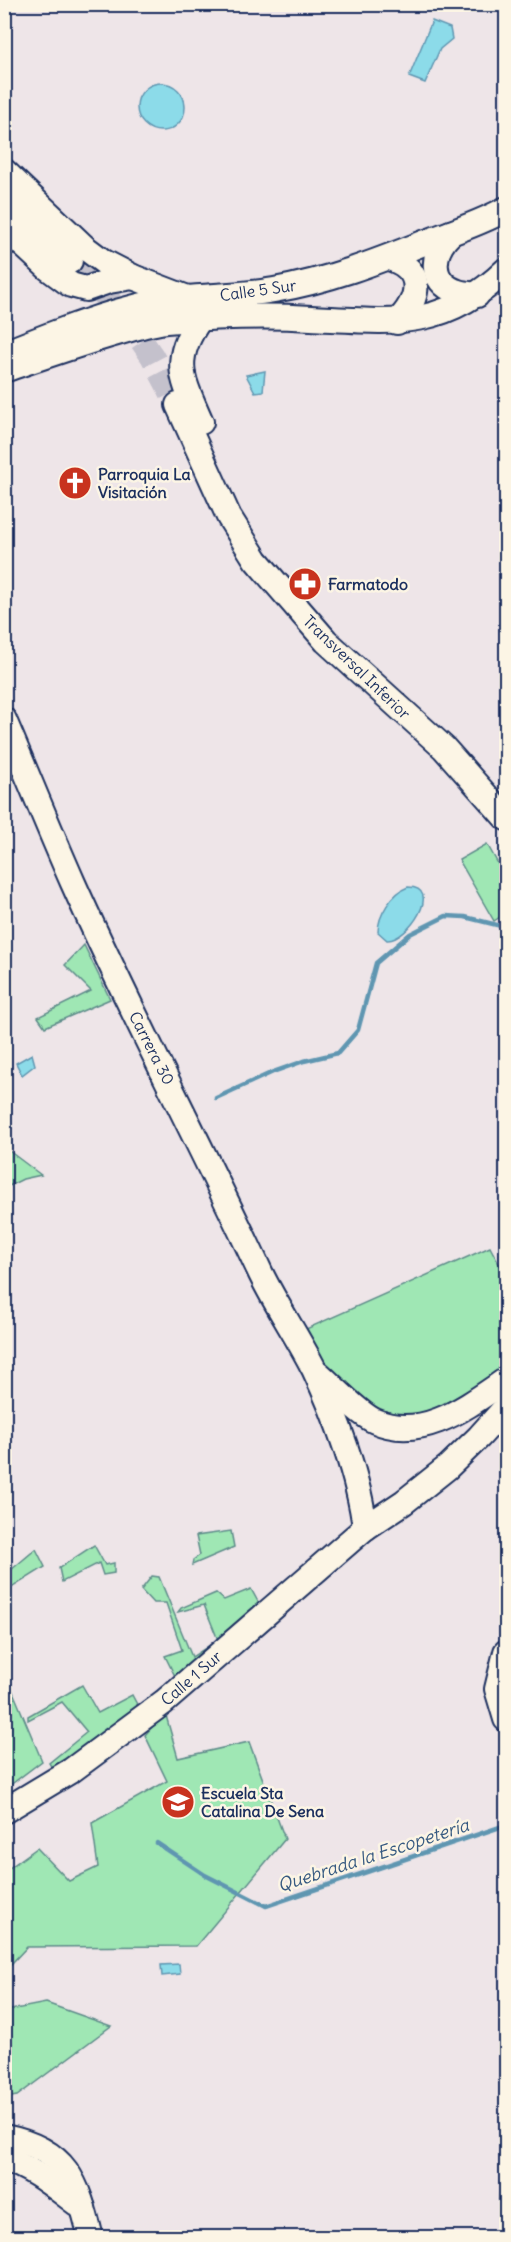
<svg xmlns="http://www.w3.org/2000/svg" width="511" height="2242" viewBox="0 0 511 2242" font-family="Delius,sans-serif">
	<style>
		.green { fill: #9fe7b4; stroke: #5d8b89; stroke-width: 1.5 }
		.water { fill: #8cdbe9; stroke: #5f96b1; stroke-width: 1.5 }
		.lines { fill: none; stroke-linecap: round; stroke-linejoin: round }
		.stream { stroke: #5f96b1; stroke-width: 4.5 }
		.secondary-tunnel { stroke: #c4c1cc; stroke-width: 24; stroke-dasharray: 24 12; stroke-linecap: butt }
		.secondary-casing { stroke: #1b2f5e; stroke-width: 28 }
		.secondary { stroke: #fcf5e5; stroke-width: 24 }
		.labels { text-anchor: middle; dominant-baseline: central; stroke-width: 5; stroke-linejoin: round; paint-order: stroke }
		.street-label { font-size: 16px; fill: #1b2f5e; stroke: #fcf5e5 }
		.poi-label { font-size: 16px; font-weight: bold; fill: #1b2f5e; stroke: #fcf5e5; text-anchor: start }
		.water-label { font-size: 18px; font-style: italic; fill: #375a81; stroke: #fcf5e5 }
	</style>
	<rect width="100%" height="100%" fill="#eee5e8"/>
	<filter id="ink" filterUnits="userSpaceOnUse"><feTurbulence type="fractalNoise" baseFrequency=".0167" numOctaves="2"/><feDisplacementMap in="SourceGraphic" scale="12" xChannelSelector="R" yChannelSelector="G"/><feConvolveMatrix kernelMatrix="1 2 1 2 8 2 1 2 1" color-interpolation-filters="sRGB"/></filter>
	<g filter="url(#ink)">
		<g class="green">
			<polygon points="487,844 506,878 506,913 494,921 459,860"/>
			<polygon points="84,945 110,999 45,1027 38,1017 91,991 65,965"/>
			<polygon points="5,1148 41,1175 23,1179 5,1188"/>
			<polygon points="490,1247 506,1277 506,1380 449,1416 374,1421 332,1385 306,1329"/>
			<polygon points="231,1531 234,1547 192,1565 193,1560 200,1555 196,1536"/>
			<polygon points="94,1545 105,1565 114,1563 114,1573 103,1575 99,1563 62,1582 59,1568"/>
			<polygon points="36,1549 45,1567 5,1592 5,1575"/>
			<polygon points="152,1576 159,1577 192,1657 218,1640 204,1605 178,1612 181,1608 216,1593 224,1600 251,1589 262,1609 177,1680 165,1656 182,1650 166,1603 153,1603 141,1590"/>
			<polygon points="5,1678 11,1687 42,1761 5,1789"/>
			<polygon points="82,1685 98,1713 132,1695 140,1710 79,1756 52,1768 49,1763 87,1732 62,1702 28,1720 28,1716"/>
			<polygon points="165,1712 178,1758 249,1742 285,1839 196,1946 27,1947 11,1964 5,1966 4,1872 37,1848 69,1881 98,1867 92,1823 167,1781 145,1735"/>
			<polygon points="46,2003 111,2026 17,2096 5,2098 5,2011"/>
			<polygon points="506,2114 506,2193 499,2201 506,2117"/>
		</g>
		<g class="water">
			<polygon points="432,21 450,28 452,39 440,49 425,83 409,77"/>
			<circle cx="161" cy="107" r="24"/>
			<polygon points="265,371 263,391 255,392 246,375"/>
			<path d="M408,887c36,0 0,54 -21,53l-9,-8c0,-17 14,-39 30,-45z"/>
			<polygon points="32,1054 35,1065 22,1075 16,1063"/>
			<polygon points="179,1964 180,1974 162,1976 161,1965"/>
		</g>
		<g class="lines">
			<g class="stream">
				<polyline points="216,1098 273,1072 304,1061 338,1053 358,1030 376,963 410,934 446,916 465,917 501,926 506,922"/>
				<polyline points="157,1843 205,1875 266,1906 506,1825"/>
			</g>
			<polyline class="secondary-tunnel" points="70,261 125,317 152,356 178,405"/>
			<defs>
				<g id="secondary">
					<polyline points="4,171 84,247 104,262 133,277 185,297"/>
					<polyline points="4,202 70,261"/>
					<polyline points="4,227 48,268 71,285 86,289 109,281 133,277"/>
					<path d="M451,233c-19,18 -24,49 7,59 6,2 13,2 19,3"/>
					<path d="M389,258c37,12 31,41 8,64"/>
					<path d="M200,319c-30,42 -17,61 1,103"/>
					<path d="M4,353c50,-20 100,-40 152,-51 39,-7 79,-5 118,-12 53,-9 102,-28 152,-48 27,-10 55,-19 80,-33"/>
					<path d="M4,370c38,-13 75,-26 113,-37 16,-5 32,-10 49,-12 47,-4 97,-6 145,-3 81,4 132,13 195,-48"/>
					<polyline points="178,405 229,517 256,560 326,641 444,748 506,818"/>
					<path d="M4,720c23,54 45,109 69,163 59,132 127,260 188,391 16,33 37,63 53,95 22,46 45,109 51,159"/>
					<path d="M318,1373c15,13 41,41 57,48 48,21 94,-16 131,-41"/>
					<polyline points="506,1652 497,1689 506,1719"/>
					<polyline points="4,1811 72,1770 164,1702 365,1528 404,1502 448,1467 479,1437 506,1407"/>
					<path d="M4,2137c63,12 73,44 87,101"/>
					<path d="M4,2159c30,9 54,31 79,49"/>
				</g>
			</defs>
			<use href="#secondary" class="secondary-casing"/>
			<use href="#secondary" class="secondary"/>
		</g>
	</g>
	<defs>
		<symbol id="church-disc" viewBox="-11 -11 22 22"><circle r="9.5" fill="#c8321e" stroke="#fcf5e5"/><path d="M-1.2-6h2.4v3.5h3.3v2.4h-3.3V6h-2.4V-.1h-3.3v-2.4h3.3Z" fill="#fff"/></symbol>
		<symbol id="pharmacy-disc" viewBox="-11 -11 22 22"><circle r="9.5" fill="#c8321e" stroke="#fcf5e5"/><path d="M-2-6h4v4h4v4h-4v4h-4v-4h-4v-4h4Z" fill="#fff"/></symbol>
		<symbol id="school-disc" viewBox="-11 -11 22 22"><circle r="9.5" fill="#c8321e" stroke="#fcf5e5"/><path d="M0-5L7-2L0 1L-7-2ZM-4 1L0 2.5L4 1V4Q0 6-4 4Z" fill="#fff"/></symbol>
	</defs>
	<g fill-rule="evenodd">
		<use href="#church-disc" x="56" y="464" width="38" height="38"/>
		<use href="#pharmacy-disc" x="286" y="565" width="38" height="38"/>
		<use href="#school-disc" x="159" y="1783" width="38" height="38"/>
	</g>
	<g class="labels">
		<g class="street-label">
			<text transform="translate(258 290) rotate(-8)">Calle 5 Sur</text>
			<text transform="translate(357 667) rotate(44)">Transversal Inferior</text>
			<text transform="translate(152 1048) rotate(63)">Carrera 30</text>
			<text transform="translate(191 1678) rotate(-41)">Calle 1 Sur</text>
		</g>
		<g class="poi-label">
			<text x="98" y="474">Parroquia La<tspan x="98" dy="18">Visitación</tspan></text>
			<text x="328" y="584">Farmatodo</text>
			<text x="201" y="1793">Escuela Sta<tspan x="201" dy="18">Catalina De Sena</tspan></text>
		</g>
		<g class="water-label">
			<text transform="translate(373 1855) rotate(-18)">Quebrada la Escopetería</text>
		</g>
	</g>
	<rect width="511" height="2242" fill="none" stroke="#fcf5e5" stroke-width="24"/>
	<rect x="12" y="12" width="487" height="2218" fill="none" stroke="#1b2f5e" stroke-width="2" filter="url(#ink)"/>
</svg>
